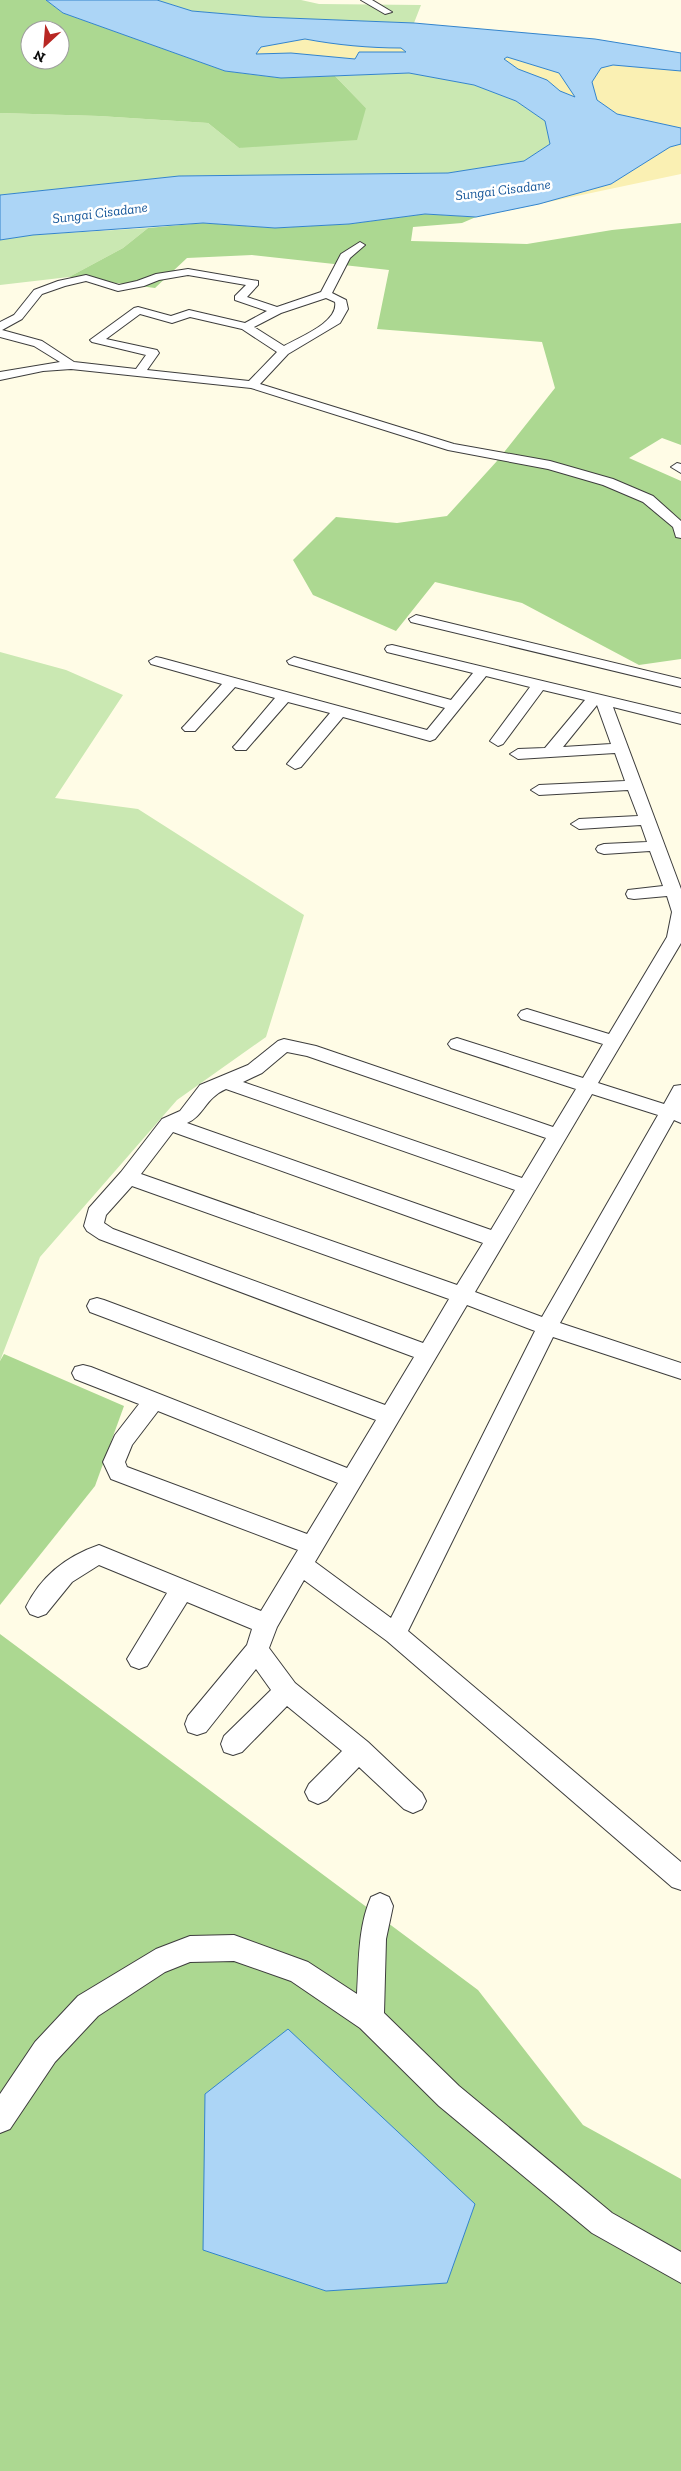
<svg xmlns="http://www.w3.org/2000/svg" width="681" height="2471" viewBox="0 0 681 2471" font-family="'Zilla Slab',serif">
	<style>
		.green { fill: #cae8b2 }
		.forest { fill: #acd891; fill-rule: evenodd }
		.sand { fill: #faf0b3 }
		.water { fill: #acd5f6; stroke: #3384cc; fill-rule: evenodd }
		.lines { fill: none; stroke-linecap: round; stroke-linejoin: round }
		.minor-casing { stroke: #3d3d3d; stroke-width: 2 }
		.minor { fill: #fff; fill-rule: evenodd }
		.labels { text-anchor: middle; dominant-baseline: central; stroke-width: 5; stroke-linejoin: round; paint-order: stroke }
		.far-water-label { font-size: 14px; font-style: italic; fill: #155699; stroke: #fff }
	</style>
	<rect width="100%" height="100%" fill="#fffce6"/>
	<g class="green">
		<polygon points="157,0 301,0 319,4 421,5 414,23 262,17 192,11"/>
		<polygon points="409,73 474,85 516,101 545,121 550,144 524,161 448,173 179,176 0,195 0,113 99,116 208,123 239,148 366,108 335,76"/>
		<polygon points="148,228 123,248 69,277 0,285 0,240 33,235"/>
		<polygon points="0,652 66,670 123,695 55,798 138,809 304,915 266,1037 177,1100 40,1257 0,1361"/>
	</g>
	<g class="forest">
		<path d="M0,0h46l17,13 162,58 56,7 54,-2 31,32 -9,32 -118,8 -31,-25 -109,-7 -99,-3zM30,30h30v30h-30z"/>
		<polygon points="425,214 476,217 462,223 413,227 411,241 527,244 612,230 681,223 681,445 662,438 629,458 681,481 681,659 639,665 522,603 435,582 396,631 313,595 293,560 336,517 397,523 447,516 497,461 555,388 542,342 377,329 389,270 252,255 187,258 155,288 69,277 123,248 148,228 203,223 275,228 349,224"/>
		<polygon points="4,1354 124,1406 95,1486 0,1605 0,1361"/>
		<polygon points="0,1634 478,1990 583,2125 681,2179 681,2471 0,2471"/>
	</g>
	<g class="sand">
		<path d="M305,39c32,6 64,9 96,9l5,4 -51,7 -64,-6 -36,1 6,-7z"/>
		<polygon points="507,57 559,73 576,97 560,91 547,80 518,69 503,59"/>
		<polygon points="613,65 681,71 681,128 617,114 597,100 592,82 601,68"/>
		<polygon points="681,144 681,174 539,204 611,184 670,147"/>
	</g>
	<g class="water">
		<path d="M46,0h111l35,11 70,6 152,6 181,16 86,14v18l-68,-6 -12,3 -9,14 5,18 20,14 64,14v16l-11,3 -59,37 -72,20 -63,13 -51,-3 -76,10 -74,4 -72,-5 -170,12 -33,5v-45l179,-19 269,-3 76,-12 26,-17 -5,-23 -29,-20 -42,-16 -65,-12 -128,5 -56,-7 -162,-58zM305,39c32,6 64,9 96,9l5,4h-47l-4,7 -64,-6 -35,1 5,-7zM507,57l52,16 16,24 -15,-6 -13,-11 -29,-11 -14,-10z"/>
		<polygon points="288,2029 475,2204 447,2283 326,2291 203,2250 205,2094"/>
	</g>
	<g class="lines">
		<defs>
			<g id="minor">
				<polygon points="361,0 372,0 392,12 385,14"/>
				<path d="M360,242l5,3 -15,13 -18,35 14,7 2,9 -8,14 -52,31 -28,30 194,60 96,17 63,18 40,17 28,25v17l-5,-1 -3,-10 -30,-25 -40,-17 -55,-16 -100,-19 -197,-62 -180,-19 -28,2 -43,9v-8l60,-10 -26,-16 -34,-9v-15l14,-7 20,-25 24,-9 28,-6 33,10 18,-4 19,-7 32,-5 70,12v4l-11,12 30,10 44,-15 20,-38zM188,275l58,10 -11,11v4l32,11 -22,12 -56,-13 -18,6 -33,-9 -4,1 -44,32 2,2 54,13 -10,14 -62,-7 -32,-21 -40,-11 20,-11 20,-25 23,-8 21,-5 32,10 26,-5 15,-6zM326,298l9,4c4,20 -35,35 -51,44l-30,-19 27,-14zM140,314l32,9 18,-6 52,12 35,23 -28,29 -102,-11 12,-17 -2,-3 -51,-11z"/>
				<polygon points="677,463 681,464 681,473 671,467"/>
				<polygon points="416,615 681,679 681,687 411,622 409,619"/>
				<path d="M392,645l289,69v10l-68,-17 68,182v54l-83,140 66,21 10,-18 7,-1v38l-7,-3 -114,203 121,40v16l-128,-42 -145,294 273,231v28l-9,-3 -285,-246 -83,-61 -27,47 -8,21 26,35 73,59 54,51 4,8 -4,8 -9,4 -9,-4 -45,-42 -32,33 -9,4 -9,-4 -4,-8 4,-8 33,-33 -55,-45 -45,46 -9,3 -9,-3 -3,-8 3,-8 47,-46 -15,-21 -50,63 -9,3 -9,-3 -3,-8 3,-8 59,-71 5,-16 -65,-27 -40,64 -8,3 -8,-3 -4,-7 40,-66 -68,-28 -27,17 -26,32 -8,3 -8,-3 -4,-7c15,-31 41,-51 73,-62l162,66 37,-61 -187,-71 -8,-17 12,-27 24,-31 -64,-25 -3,-6 3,-6 8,-2 8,2 256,101 29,-48 -286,-108 -3,-6 3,-6 7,-2 7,2 281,105 29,-48 -315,-118 -12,-8 -3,-5 5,-18 32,-36 41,-53 18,-8 20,-26 48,-20 30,-24 6,-2 32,7 237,81 23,-38 -125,-41 -3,-4 3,-4 6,-2 126,40 20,-34 -82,-25 -3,-4 3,-4 6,-2 82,25 58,-97 5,-25 -5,-16 -33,3 -6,-1 -2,-4 2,-4 35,-4 -13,-35 -46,3 -6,-2 -2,-3 2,-3 6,-2 43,-2 -6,-17 -62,4 -8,-5 8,-5 59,-3 -10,-26 -89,5 -8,-5 8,-5 86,-4 -10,-28 -97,6 -8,-5 8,-5 27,-1 40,-48 -42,-10 -40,54 -5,2 -8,-5 40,-54 -44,-11 -51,63 -5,2 -87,-24 -42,50 -6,2 -8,-5 43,-51 -42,-11 -42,48h-10l-3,-3 3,-3 39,-46 -40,-11 -40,44h-10l-3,-3 3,-3 37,-41 -71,-20 -2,-3 7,-4 5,1 266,72 18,-22 -156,-44 -2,-3 7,-4 157,43 22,-27 -86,-21 -2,-3 2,-3zM597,705l14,39 -48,3zM287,1052l20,4 239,82 -24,40 -279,-96 19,-9zM226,1089l289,101 -24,40 -304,-107c17,-7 18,-25 39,-34zM592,1094l66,21 -116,202 -67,-25zM173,1132l310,111 -26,42 -316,-111zM132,1186l317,113 -26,44 -310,-114 -9,-6 2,-8zM467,1305l68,26 -144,287 -76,-56zM158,1411l180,72 -31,51 -180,-67 -2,-5 7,-17z"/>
				<path d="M380,1893l9,4 4,9 -7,33 -2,74 75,73 153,127 69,39v31l-89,-50 -153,-127 -79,-78 -69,-47 -57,-20 -44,1 -25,10 -67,44 -43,46 -45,67 -10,4v-39l35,-52 43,-46 78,-47 34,-13 44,-1 74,27 49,32c2,-33 1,-67 14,-97z"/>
			</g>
		</defs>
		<use href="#minor" class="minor-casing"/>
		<use href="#minor" class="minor"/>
	</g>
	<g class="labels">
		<g class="far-water-label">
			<text transform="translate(503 190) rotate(-7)">Sungai Cisadane</text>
			<text transform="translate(100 213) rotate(-7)">Sungai Cisadane</text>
		</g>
	</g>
	<g transform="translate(45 45) rotate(206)"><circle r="24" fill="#ffffff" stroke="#9d9d9d"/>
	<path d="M0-4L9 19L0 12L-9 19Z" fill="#b82723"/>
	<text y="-8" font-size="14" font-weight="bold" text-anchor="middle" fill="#0a0a0a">N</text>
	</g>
</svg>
